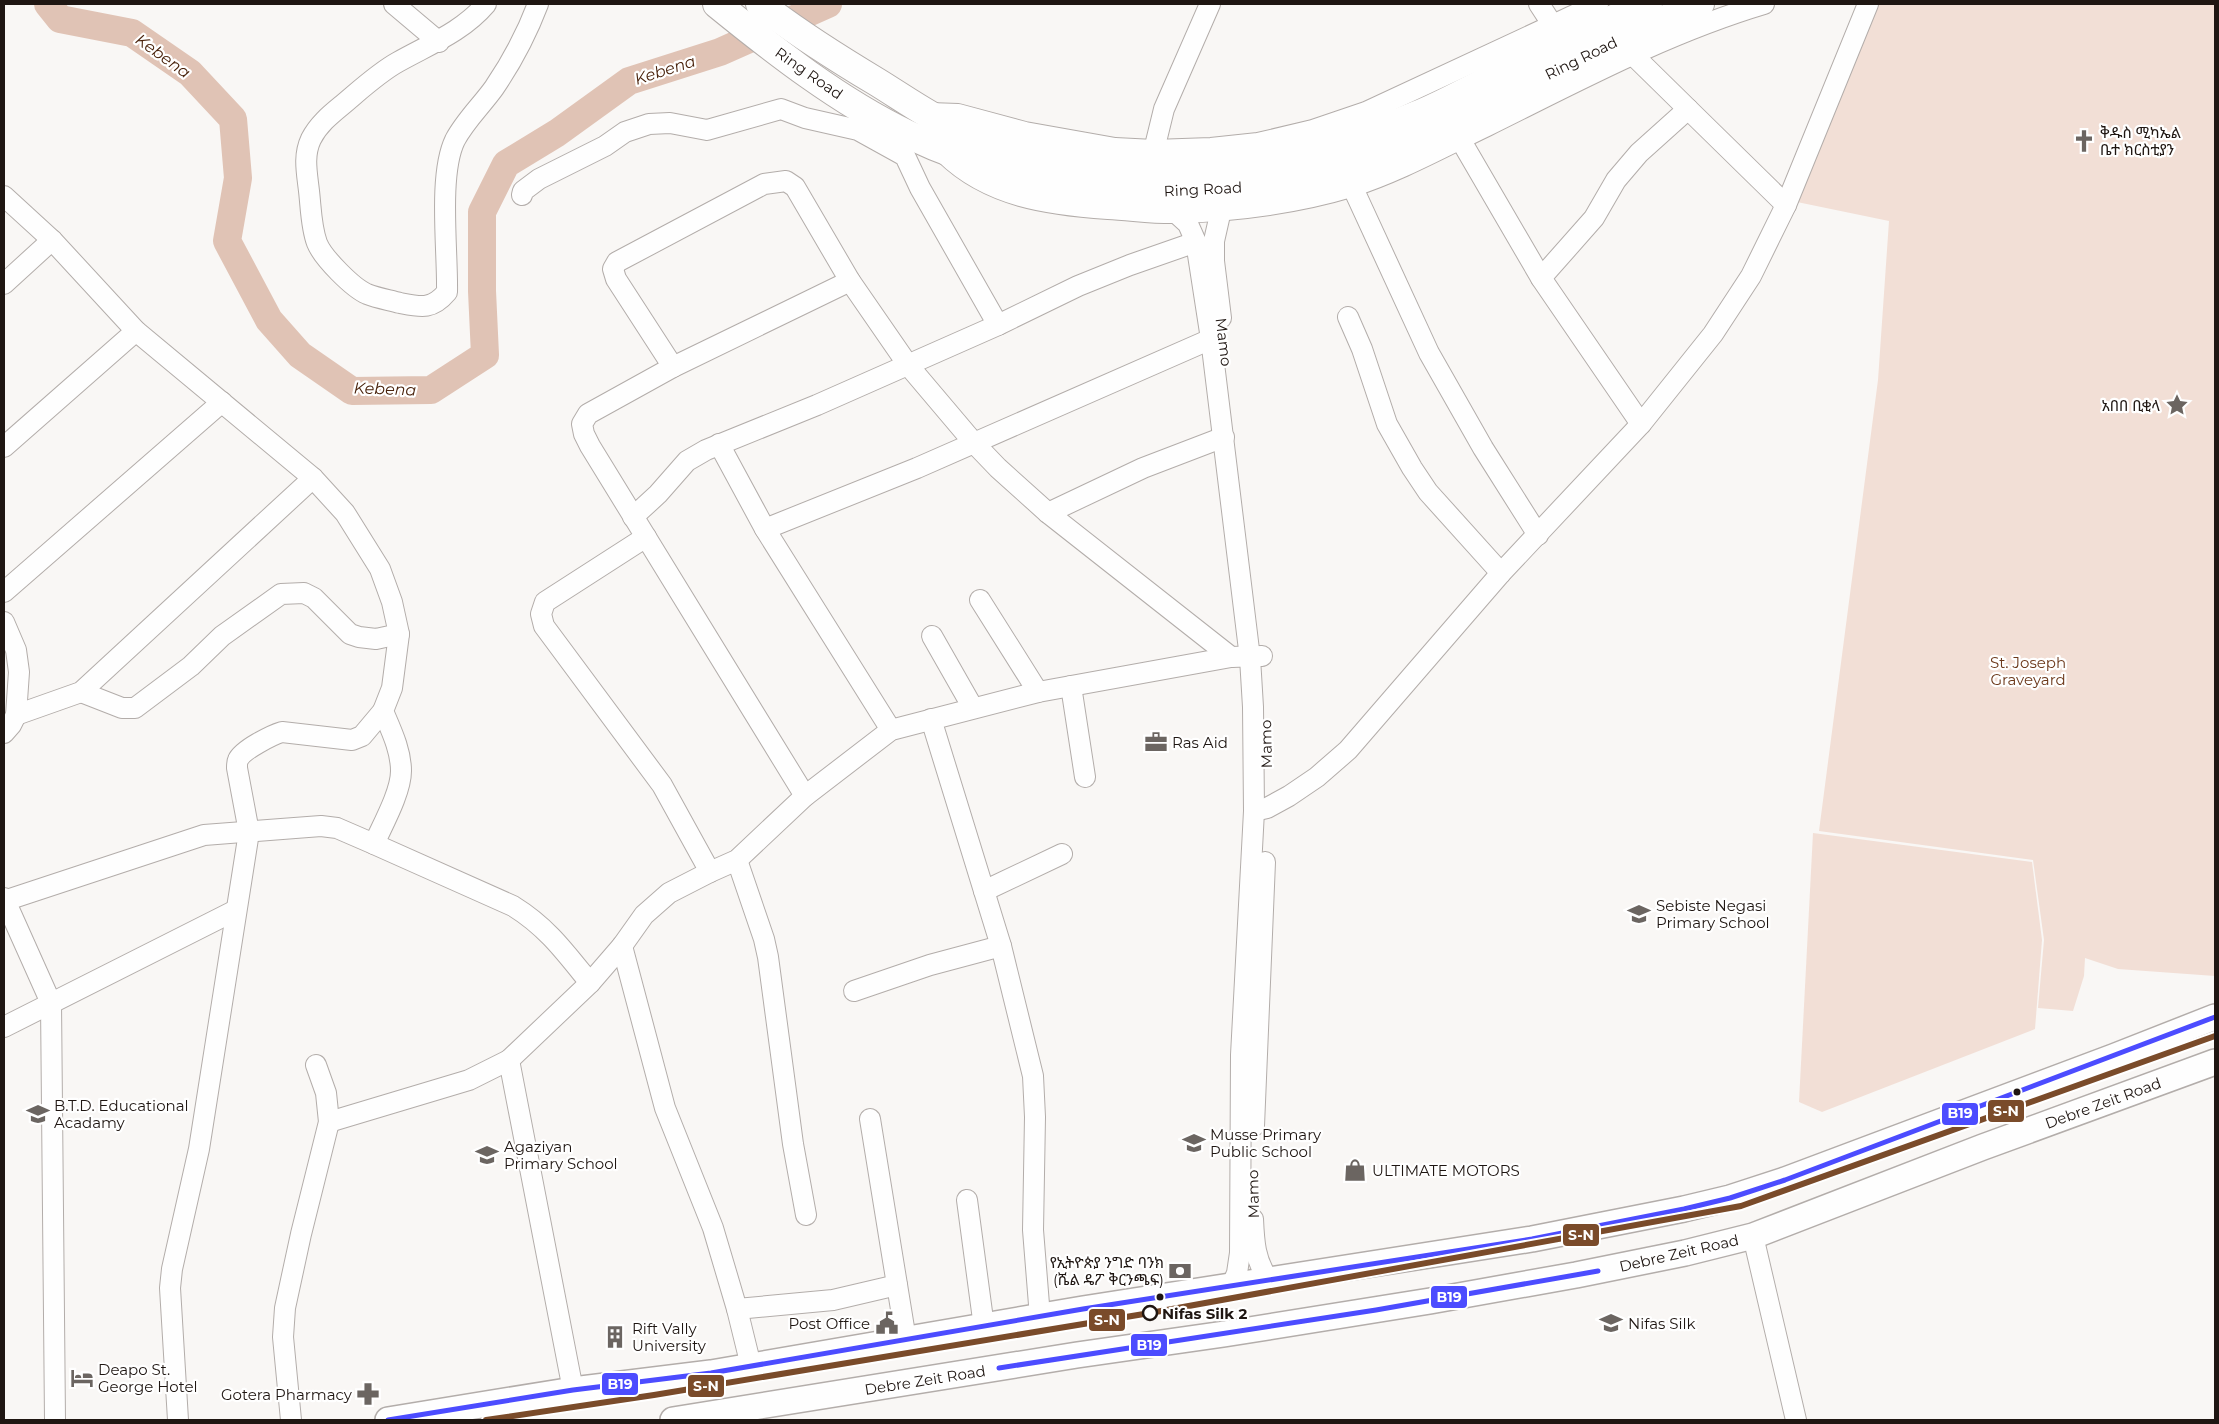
<svg xmlns="http://www.w3.org/2000/svg" width="2219" height="1424" viewBox="0 0 2219 1424" font-family="Montserrat,'Noto Sans Ethiopic',sans-serif">
	<style>
		.green { fill: #f2dfd6 }
		.lines { fill: none; stroke-linecap: round; stroke-linejoin: round }
		.river { stroke: #e0c3b5; stroke-width: 28 }
		.minor-casing { stroke: #b3adaa; stroke-width: 22 }
		.major-casing { stroke: #b3adaa; stroke-width: 28 }
		.highway-casing { stroke: #b3adaa; stroke-width: 30 }
		.minor { stroke: #fefefe; stroke-width: 20 }
		.major { stroke: #fefefe; stroke-width: 25 }
		.highway { stroke: #fefefe; stroke-width: 28 }
		.bus-1-casing { stroke: #fff; stroke-width: 9 }
		.bus-1 { stroke: #4c4cff; stroke-width: 5 }
		.rail-1-casing { stroke: #fff; stroke-width: 10 }
		.rail-1 { stroke: #7a4b2a; stroke-width: 6 }
		.bus-dot { fill: #1f1612; stroke: #fff; stroke-width: 2 }
		.stop-dot { fill: #fff; stroke: #1f1612; stroke-width: 2.5 }
		.labels { text-anchor: middle; dominant-baseline: central; stroke-width: 4.5; stroke-linejoin: round; paint-order: stroke }
		.street-label { font-size: 15px; fill: #1f1612; stroke: #fff }
		.poi-label { font-size: 15px; fill: #1f1612; stroke: #fff; text-anchor: start }
		.park-label { font-size: 15px; fill: #6c381a; stroke: #fff }
		.stop-label { font-size: 15px; font-weight: bold; fill: #1f1612; stroke: #fff; text-anchor: start }
		.water-label { font-size: 16px; font-style: italic; fill: #48210a; stroke: #fff }
		.line-badge { stroke: #fff; stroke-width: 2 }
		.badge-label { font-size: 14px; text-anchor: middle; font-weight: bold; fill: #fff }
	</style>
	<rect width="100%" height="100%" fill="#f9f7f5"/>
	<g class="green">
		<polygon points="1876,4 2215,4 2215,976 2118,969 2085,958 2084,976 2073,1011 2038,1008 2044,940 2033,860 1819,831 1878,380 1889,221 1797,202"/>
		<polygon points="1813,833 2032,862 2042,940 2035,1029 1822,1112 1799,1102"/>
	</g>
	<g class="lines">
		<polyline class="river" points="48,4 60,19 132,33 190,73 233,119 238,178 227,241 269,320 300,355 352,391 431,390 485,355 482,291 482,212 506,164 557,133 629,81 720,52 828,4"/>
		<defs>
			<g id="minor">
				<polyline points="394,4 439,42"/>
				<path d="M486,4c-24,28 -56,40 -88,58 -20,11 -39,29 -57,44 -11,9 -23,19 -30,33 -8,17 -4,34 -2,52 2,17 2,36 8,52 6,15 36,45 50,51 10,4 22,6 33,9 21,4 32,7 47,-11 1,-40 -9,-117 8,-152 10,-19 26,-34 39,-52 17,-25 33,-55 44,-84"/>
				<polyline points="1539,4 1552,24"/>
				<polyline points="1688,109 1786,205"/>
				<polyline points="930,113 958,114 1025,132 1115,148 1154,150 1211,148 1258,143 1313,130 1366,112 1598,4"/>
				<polyline points="1460,139 1541,278 1641,424"/>
				<polyline points="1154,150 1164,109 1210,4"/>
				<path d="M945,154c44,43 104,51 163,55 23,1 47,5 70,4 58,-2 117,-9 173,-26 47,-15 92,-40 136,-61 91,-45 180,-93 277,-122"/>
				<polyline points="1352,186 1429,353 1483,448 1538,535"/>
				<polyline points="522,195 523,191 539,179 605,146 625,132 649,124 670,123 707,130 781,109 805,118 858,130 905,156 920,188 998,325"/>
				<path d="M4,196l48,44 84,91 177,147 32,35 35,56 12,33 7,32 -7,54 -9,23c8,19 18,39 18,60 0,21 -18,53 -27,73l-37,-16 -16,-2 -117,9 -200,66"/>
				<polyline points="1221,210 1214,241 1214,261 1221,318"/>
				<polyline points="1176,213 1188,224 1196,242 1211,339 1250,658 1253,707 1254,811 1241,1055 1240,1253 1237,1273 1232,1285"/>
				<polyline points="1541,278 1594,218 1616,180 1639,153 1688,109 1632,54"/>
				<polyline points="4,284 52,240"/>
				<polyline points="1348,317 1362,349 1387,424 1412,468 1428,492 1501,573"/>
				<polyline points="673,367 616,279 613,269 617,262 764,184 786,181 795,187 850,281 908,365 974,443 998,468 1048,513 1231,657"/>
				<polyline points="719,444 765,529 891,730"/>
				<polyline points="4,447 136,331"/>
				<polyline points="1048,513 1143,468 1224,437"/>
				<polyline points="633,517 658,494 687,461 706,450 817,405 998,325 1078,286 1130,265 1196,242"/>
				<polyline points="765,529 917,468 1211,339"/>
				<polyline points="646,537 545,602 541,614 544,626 662,785 710,872"/>
				<polyline points="4,592 222,402"/>
				<polyline points="980,600 1038,692"/>
				<polyline points="4,622 16,650 19,672 16,715 11,725 4,733"/>
				<polyline points="932,636 973,708"/>
				<polyline points="1071,686 1085,777"/>
				<polyline points="81,692 122,708 135,708 191,666 222,636 281,594 304,593 314,598 350,634 359,637 376,639 399,634"/>
				<polyline points="16,715 81,692 313,478"/>
				<polyline points="931,719 1001,946 1033,1076 1035,1117 1033,1230 1040,1317"/>
				<polyline points="805,796 590,446 584,434 582,424 588,414 673,367 850,281"/>
				<polyline points="1254,811 1267,808 1289,796 1317,777 1348,750 1501,573 1641,424 1713,334 1751,276 1786,205 1868,4"/>
				<path d="M374,844l139,62c34,21 52,46 77,77"/>
				<polyline points="737,860 764,939 768,957 793,1144 806,1215"/>
				<polyline points="984,891 1062,854"/>
				<polyline points="4,898 51,1003 55,1420"/>
				<polyline points="622,946 665,1108 713,1228 737,1309 751,1366"/>
				<polyline points="854,991 930,965 1001,946"/>
				<polyline points="4,1027 236,910"/>
				<polyline points="870,1119 906,1340"/>
				<polyline points="329,1122 469,1080 509,1060"/>
				<polyline points="1254,1126 1265,862"/>
				<polyline points="967,1200 984,1327"/>
				<path d="M1253,1219c1,23 2,41 15,60"/>
				<polyline points="1753,1236 1796,1420"/>
				<polyline points="737,1309 833,1300 897,1285"/>
				<polyline points="573,1390 509,1060 590,983 622,946 644,915 669,893 710,872 737,860 805,796 891,730 1038,692 1231,657 1262,656"/>
				<path d="M178,1420l-8,-132 2,-19 27,-120 50,-317 -12,-64c0,-3 0,-6 1,-8 4,-10 34,-25 44,-28l70,8 10,-4 21,-25"/>
				<polyline points="291,1420 283,1337 285,1308 301,1234 329,1122 326,1093 316,1065"/>
			</g>
			<g id="major">
				<polyline points="388,1420 573,1390 711,1373 1083,1309 1532,1239 1684,1209 1730,1198 1785,1180 2113,1057 2215,1017"/>
				<polyline points="673,1420 1077,1355 1224,1334 1430,1301 1576,1275 1685,1253 1753,1236 1983,1147 2215,1062"/>
			</g>
			<g id="highway">
				<path d="M717,4c59,48 122,97 190,130 142,68 314,77 461,23 49,-18 95,-42 142,-65 62,-30 126,-60 190,-88"/>
				<path d="M760,4c37,29 77,54 117,78 26,16 51,34 79,47 26,12 55,19 83,25 134,33 252,14 378,-39 25,-10 49,-24 74,-36 52,-26 103,-53 157,-75"/>
			</g>
		</defs>
		<use href="#minor" class="minor-casing"/>
		<use href="#major" class="major-casing"/>
		<use href="#highway" class="highway-casing"/>
		<use href="#minor" class="minor"/>
		<use href="#major" class="major"/>
		<use href="#highway" class="highway"/>
		<defs>
			<g id="bus-1">
				<polyline points="999,1368 1376,1310 1598,1271"/>
				<polyline points="388,1420 573,1390 711,1373 1083,1309 1532,1239 1684,1209 1730,1198 1785,1180 2215,1017"/>
			</g>
		</defs>
		<use href="#bus-1" class="bus-1-casing"/>
		<use href="#bus-1" class="bus-1"/>
		<defs>
			<polyline id="rail-1" points="486,1420 654,1395 1150,1313 1741,1206 2215,1036"/>
		</defs>
		<use href="#rail-1" class="rail-1-casing"/>
		<use href="#rail-1" class="rail-1"/>
	</g>
	<defs>
		<symbol id="church-bare" viewBox="-9 -9 18 18"><path d="M-1.2-6h2.4v3.5h3.3v2.4h-3.3V6h-2.4V-.1h-3.3v-2.4h3.3Z" fill="#6b6561" stroke="#fff" stroke-width="2.5" paint-order="stroke"/></symbol>
		<symbol id="sight-bare" viewBox="-9 -9 18 18"><path d="M0-6L1.8-2.2L6-1.7L2.9 1.2L3.7 5.4L0 3.3L-3.7 5.4L-2.9 1.2L-6-1.7L-1.8-2.2Z" fill="#6b6561" stroke="#fff" stroke-width="2.5" paint-order="stroke"/></symbol>
		<symbol id="office-bare" viewBox="-9 -9 18 18"><path d="M-6-3h4V-5.5h4V-3h4V5H-6ZM-1-4.5V-3h2v-1.5ZM-6 0V1H6V0Z" fill="#6b6561" stroke="#fff" stroke-width="2.5" paint-order="stroke"/></symbol>
		<symbol id="school-bare" viewBox="-9 -9 18 18"><path d="M0-5L7-2L0 1L-7-2ZM-4 1L0 2.5L4 1V4Q0 6-4 4Z" fill="#6b6561" stroke="#fff" stroke-width="2.5" paint-order="stroke"/></symbol>
		<symbol id="shop-bare" viewBox="-9 -9 18 18"><path d="M-5-2.5h2.3a2.7 3.5 0 0 1 5.4 0H5L5.5 6h-11ZM-1.5-2.5h3a1.5 2.3 0 0 0-3 0Z" fill="#6b6561" stroke="#fff" stroke-width="2.5" paint-order="stroke"/></symbol>
		<symbol id="bank-bare" viewBox="-9 -9 18 18"><path d="M-6-4H6V4H-6ZM0-2.3a2.3 2.3 0 1 0 0 4.6a2.3 2.3 0 1 0 0-4.6Z" fill="#6b6561" stroke="#fff" stroke-width="2.5" paint-order="stroke"/></symbol>
		<symbol id="civic-bare" viewBox="-9 -9 18 18"><path d="M-.6-6.5H3V-4.5H.6V-3L4-1V1h2V6H-6V1h2V-1L-.6-3ZM-1.2 2.5V6h2.4V2.5Z" fill="#6b6561" stroke="#fff" stroke-width="2.5" paint-order="stroke"/></symbol>
		<symbol id="university-bare" viewBox="-9 -9 18 18"><path d="M0-5L7-2L0 1L-7-2ZM-4 1L0 2.5L4 1V4Q0 6-4 4Z" fill="#6b6561" stroke="#fff" stroke-width="2.5" paint-order="stroke"/></symbol>
		<symbol id="building-bare" viewBox="-9 -9 18 18"><path d="M-4-6H4V6H1V3H-1V6H-4ZM-2.5-4.3h1.7v1.8h-1.7ZM.8-4.3h1.7v1.8H.8ZM-2.5-1h1.7V.8h-1.7ZM.8-1h1.7V.8H.8Z" fill="#6b6561" stroke="#fff" stroke-width="2.5" paint-order="stroke"/></symbol>
		<symbol id="hotel-bare" viewBox="-9 -9 18 18"><path d="M-6-4.5h1.5V1H6V5H4.5V3h-9V5H-6ZM-4 0a1.8 1.8 0 1 1 3.6 0ZM.5 0V-2.5h3Q6-2.5 6 0Z" fill="#6b6561" stroke="#fff" stroke-width="2.5" paint-order="stroke"/></symbol>
		<symbol id="pharmacy-bare" viewBox="-9 -9 18 18"><path d="M-2-6h4v4h4v4h-4v4h-4v-4h-4v-4h4Z" fill="#6b6561" stroke="#fff" stroke-width="2.5" paint-order="stroke"/></symbol>
	</defs>
	<g fill-rule="evenodd">
		<use href="#church-bare" x="2068" y="125" width="32" height="32"/>
		<use href="#sight-bare" x="2161" y="389" width="32" height="32"/>
		<use href="#office-bare" x="1140" y="726" width="32" height="32"/>
		<use href="#school-bare" x="1623" y="898" width="32" height="32"/>
		<use href="#school-bare" x="22" y="1098" width="32" height="32"/>
		<use href="#school-bare" x="1178" y="1127" width="32" height="32"/>
		<use href="#school-bare" x="471" y="1139" width="32" height="32"/>
		<use href="#shop-bare" x="1339" y="1154" width="32" height="32"/>
		<use href="#bank-bare" x="1164" y="1255" width="32" height="32"/>
		<use href="#civic-bare" x="871" y="1307" width="32" height="32"/>
		<use href="#university-bare" x="1595" y="1307" width="32" height="32"/>
		<use href="#building-bare" x="599" y="1321" width="32" height="32"/>
		<use href="#hotel-bare" x="66" y="1362" width="32" height="32"/>
		<use href="#pharmacy-bare" x="352" y="1378" width="32" height="32"/>
	</g>
	<g class="bus-dot">
		<circle cx="2017" cy="1092" r="4.5"/>
		<circle cx="1160" cy="1297" r="4.5"/>
	</g>
	<circle class="stop-dot" cx="1150" cy="1313" r="7"/>
	<g class="labels">
		<g class="street-label">
			<text transform="translate(1581 58) rotate(-26)">Ring Road</text>
			<text transform="translate(809 73) rotate(35)">Ring Road</text>
			<text transform="translate(1203 189) rotate(-3)">Ring Road</text>
			<text transform="translate(1224 342) rotate(83)">Mamo</text>
			<text transform="translate(1266 744) rotate(-91)">Mamo</text>
			<text transform="translate(2103 1103) rotate(-20)">Debre Zeit Road</text>
			<text transform="translate(1253 1194) rotate(-91)">Mamo</text>
			<text transform="translate(1679 1253) rotate(-13)">Debre Zeit Road</text>
			<text transform="translate(925 1380) rotate(-9)">Debre Zeit Road</text>
		</g>
		<g class="poi-label">
			<text x="2100" y="132">ቅዱስ ሚካኤል<tspan x="2100" dy="17">ቤተ ክርስቲያን</tspan></text>
			<text x="2160" y="405" text-anchor="end">አበበ ቢቂላ</text>
			<text x="1172" y="742">Ras Aid</text>
			<text x="1656" y="905">Sebiste Negasi<tspan x="1656" dy="17">Primary School</tspan></text>
			<text x="54" y="1105">B.T.D. Educational<tspan x="54" dy="17">Acadamy</tspan></text>
			<text x="1210" y="1134">Musse Primary<tspan x="1210" dy="17">Public School</tspan></text>
			<text x="504" y="1146">Agaziyan<tspan x="504" dy="17">Primary School</tspan></text>
			<text x="1372" y="1170">ULTIMATE MOTORS</text>
			<text x="1164" y="1262" text-anchor="end">የኢትዮጵያ ንግድ ባንክ<tspan x="1164" dy="17">(ሼል ዴፖ ቅርንጫፍ)</tspan></text>
			<text x="870" y="1323" text-anchor="end">Post Office</text>
			<text x="1628" y="1323">Nifas Silk</text>
			<text x="632" y="1328">Rift Vally<tspan x="632" dy="17">University</tspan></text>
			<text x="98" y="1369">Deapo St.<tspan x="98" dy="17">George Hotel</tspan></text>
			<text x="352" y="1394" text-anchor="end">Gotera Pharmacy</text>
		</g>
		<g class="park-label">
			<text x="2028" y="662">St. Joseph<tspan x="2028" dy="17">Graveyard</tspan></text>
		</g>
		<g class="stop-label">
			<text x="1162" y="1313">Nifas Silk 2</text>
		</g>
		<g class="water-label">
			<text transform="translate(163 56) rotate(36)">Kebena</text>
			<text transform="translate(665 70) rotate(-18)">Kebena</text>
			<text transform="translate(385 389) rotate(2)">Kebena</text>
		</g>
	</g>
	<g class="line-badge">
		<rect x="1987" y="1099" width="38" height="24" rx="5" fill="#7a4b2a"/>
		<rect x="1941" y="1102" width="38" height="24" rx="5" fill="#4c4cff"/>
		<rect x="1562" y="1223" width="38" height="24" rx="5" fill="#7a4b2a"/>
		<rect x="1430" y="1285" width="38" height="24" rx="5" fill="#4c4cff"/>
		<rect x="1088" y="1308" width="38" height="24" rx="5" fill="#7a4b2a"/>
		<rect x="1130" y="1333" width="38" height="24" rx="5" fill="#4c4cff"/>
		<rect x="601" y="1372" width="38" height="24" rx="5" fill="#4c4cff"/>
		<rect x="687" y="1374" width="38" height="24" rx="5" fill="#7a4b2a"/>
	</g>
	<g class="badge-label">
		<text x="2006" y="1116">S-N</text>
		<text x="1960" y="1118">B19</text>
		<text x="1581" y="1240">S-N</text>
		<text x="1449" y="1302">B19</text>
		<text x="1107" y="1325">S-N</text>
		<text x="1149" y="1350">B19</text>
		<text x="620" y="1389">B19</text>
		<text x="706" y="1391">S-N</text>
	</g>
	<rect width="2219" height="1424" fill="none" stroke="#1f1612" stroke-width="10"/>
</svg>
